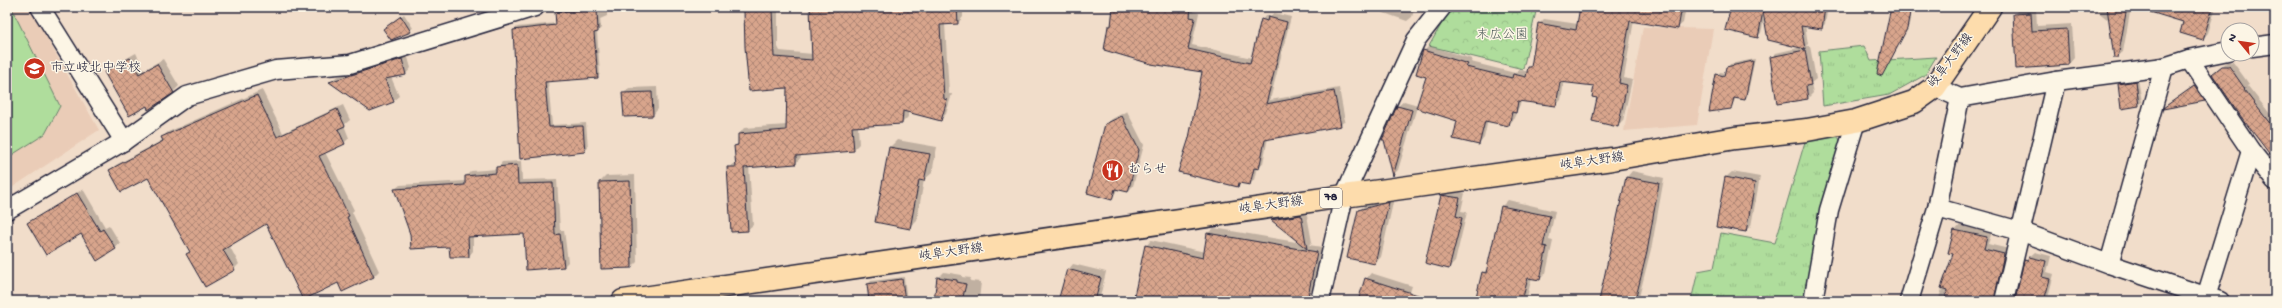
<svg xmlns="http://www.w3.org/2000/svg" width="2282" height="308" viewBox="0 0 2282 308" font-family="'Gochi Hand','Klee One',sans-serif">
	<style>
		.built { fill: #eaccb7 }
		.grass { fill: url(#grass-tufts); stroke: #68806c }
		.park { fill: url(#park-crowns); stroke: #68806c }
		.pitch { fill: #afdd9c; stroke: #68806c }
		.shadow { fill: #0003 }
		.building { fill: url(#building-cross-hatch); stroke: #22223b }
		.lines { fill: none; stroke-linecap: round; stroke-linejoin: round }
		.street-casing { stroke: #22223b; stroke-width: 21 }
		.primary-casing { stroke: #22223b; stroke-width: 25 }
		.street { stroke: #fcf5e5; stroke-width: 18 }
		.primary { stroke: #fddcac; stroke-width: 22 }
		.labels { text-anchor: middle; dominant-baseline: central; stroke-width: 3; stroke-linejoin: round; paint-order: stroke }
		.shield { fill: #fcf5e5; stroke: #63616e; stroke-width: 1 }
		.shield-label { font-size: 12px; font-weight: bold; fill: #22223b }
		.park-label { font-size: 13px; fill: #4c5a58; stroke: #fcf5e5 }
		.street-label { font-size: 13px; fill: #22223b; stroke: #fcf5e5 }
		.poi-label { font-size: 13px; fill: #22223b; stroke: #fcf5e5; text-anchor: start }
	</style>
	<defs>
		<pattern id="grass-tufts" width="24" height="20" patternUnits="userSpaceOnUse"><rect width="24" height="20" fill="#afdd9c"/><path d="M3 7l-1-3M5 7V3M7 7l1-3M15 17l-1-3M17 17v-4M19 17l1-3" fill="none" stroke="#96bd87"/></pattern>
		<pattern id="park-crowns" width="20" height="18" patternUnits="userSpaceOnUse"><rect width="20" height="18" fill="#afdd9c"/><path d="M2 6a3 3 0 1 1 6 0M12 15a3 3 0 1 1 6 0" fill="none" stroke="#96bd87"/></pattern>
		<pattern id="building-cross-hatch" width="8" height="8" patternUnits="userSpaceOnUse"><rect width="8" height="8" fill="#d8a58c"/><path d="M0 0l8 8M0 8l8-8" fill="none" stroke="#af8674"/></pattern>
	</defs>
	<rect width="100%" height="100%" fill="#f1ddca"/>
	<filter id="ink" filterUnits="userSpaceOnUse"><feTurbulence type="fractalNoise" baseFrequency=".025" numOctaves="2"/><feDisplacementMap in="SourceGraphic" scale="8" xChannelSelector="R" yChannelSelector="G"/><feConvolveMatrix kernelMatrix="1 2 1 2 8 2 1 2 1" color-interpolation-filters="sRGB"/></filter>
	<g filter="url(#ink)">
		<g class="built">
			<polygon points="7,7 29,7 99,130 7,191"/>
			<polygon points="1643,27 1713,29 1697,125 1624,131"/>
		</g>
		<g class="grass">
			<polygon points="1864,46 1871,61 1936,57 1925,75 1889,95 1823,106 1819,51"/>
			<polygon points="1835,134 1843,143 1803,301 1691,301 1698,271 1714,268 1721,233 1775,243 1807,135"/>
		</g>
		<polygon class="park" points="1451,7 1537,7 1523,69 1429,46"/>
		<polygon class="pitch" points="7,7 11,7 60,106 45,134 7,158"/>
		<g class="shadow">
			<polygon points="581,7 607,7 607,16 600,19 601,28 597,32 600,74 597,77 548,81 552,125 586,123 588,148 584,151 521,158 514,30 517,27 556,23 556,12 559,9"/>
			<polygon points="745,7 778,7 778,47 780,51 813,54 811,7 963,7 963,17 958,23 945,24 949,94 952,94 946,114 940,120 908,112 908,117 902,123 858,126 859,144 853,150 801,154 801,157 796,163 749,166 753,225 747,230 728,168 736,162 735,146 739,142 739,134 744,128 787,125 788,87 746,47"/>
			<polygon points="1129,7 1195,7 1194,12 1199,13 1192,45 1252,58 1262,20 1266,15 1270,16 1274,13 1291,17 1270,100 1339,88 1345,121 1340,125 1268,138 1263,163 1257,167 1254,180 1250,184 1242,182 1238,186 1190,138 1203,71 1109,26"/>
			<polygon points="1367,7 1415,7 1412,17 1407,21"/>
			<polygon points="1581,7 1686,7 1683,23 1677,28 1634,20 1624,78 1632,80 1623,121 1618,126 1598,98 1595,85 1564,82 1561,100 1556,105 1522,100 1513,120 1508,125 1488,120 1484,138 1479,144 1459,120 1417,107 1398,170 1394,174 1385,139 1398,106 1404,101 1418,105 1427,76 1424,51 1429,46 1472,59 1471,62 1515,73 1519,69 1528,72 1532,63 1539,24 1544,19 1578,24"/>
			<polygon points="1732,7 1828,7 1825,24 1821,28 1805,25 1808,44 1806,46 1810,46 1816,79 1811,83 1813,93 1808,98 1771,58 1776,53 1802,47 1765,16 1761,33 1757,36"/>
			<polygon points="1892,7 1913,7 1909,25 1882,75"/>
			<polygon points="2092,7 2131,7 2123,52 2117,57 2109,16 2107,19"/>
			<polygon points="2173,7 2216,7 2208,33 2203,39 2184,22"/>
			<polygon points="2036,8 2037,26 2072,24 2074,58 2069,64 2017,68 2014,14 2019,9"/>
			<polygon points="404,14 413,28 391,39 384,29"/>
			<polygon points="136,53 144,70 163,59 179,86 173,92 147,105 105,72 111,67"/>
			<polygon points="407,54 411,68 406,74 391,77 399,96 393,101 331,82 336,77"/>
			<polygon points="1755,59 1747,96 1744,99 1736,97 1731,108 1717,75 1720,72 1726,73 1730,64"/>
			<polygon points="2227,62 2233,62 2249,84 2247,85 2275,120 2275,163 2271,158 2273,156 2213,74"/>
			<polygon points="2138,79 2142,102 2139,105 2119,84 2122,81"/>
			<polygon points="2198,84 2207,97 2204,100 2166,108"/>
			<polygon points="657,87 658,109 653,115 623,94 629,88"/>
			<polygon points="262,90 283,133 343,105 350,120 344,125 349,138 344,143 325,152 354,210 352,212 379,271 374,276 342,291 338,282 267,223 229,245 239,264 234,269 187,254 190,251 148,177 110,170 116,165 163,140 162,137 168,132"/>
			<polygon points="1127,111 1144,145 1133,186 1128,191 1118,188 1112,199 1106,125 1112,119"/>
			<polygon points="897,140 937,147 932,173 924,180 917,220 909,228 876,222 890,147"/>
			<polygon points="521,161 522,180 557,179 560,230 564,230 568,262 563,267 525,233 473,236 473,251 469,256 450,246 411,234 395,189 400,185 466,181 466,176 471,171 497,169 502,162"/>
			<polygon points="1632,171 1664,178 1652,245 1638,301 1600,301 1627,177"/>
			<polygon points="1732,172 1760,177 1751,226 1745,231 1726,177"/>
			<polygon points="635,175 637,262 632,267 600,182 606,176"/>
			<polygon points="83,189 105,227 109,225 120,243 115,248 81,233 29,223"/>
			<polygon points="1448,190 1465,193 1461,211 1467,212 1455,262 1449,268 1442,196"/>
			<polygon points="1394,198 1381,257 1375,263 1359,211 1365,205"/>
			<polygon points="1508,200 1555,211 1549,240 1553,241 1546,273 1540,279 1532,277 1526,301 1487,301 1483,273 1488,268 1502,206"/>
			<polygon points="1306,210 1312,242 1309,245 1322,247 1310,301 1134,301 1146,246 1151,240 1205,252 1208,233 1214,228 1302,243 1272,220 1277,215"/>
			<polygon points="1960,225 1992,232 1988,244 2009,249 2001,301 1938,301 1954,253 1955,231"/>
			<polygon points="2035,252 2051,256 2047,272 2054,274 2047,301 2016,301 2025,261"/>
			<polygon points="1073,264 1106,272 1099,301 1059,301 1068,270"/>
			<polygon points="944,272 962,275 962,277 971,278 970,281 981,282 979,300 935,301 938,278"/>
			<polygon points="1371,273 1412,286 1407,301 1359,301 1366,279"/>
			<polygon points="904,277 907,301 870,301 868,284 871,281"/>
		</g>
		<g class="building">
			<polygon points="810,7 957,7 958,24 940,25 944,99 947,100 941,121 903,111 902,124 852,127 854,151 796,156 796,164 744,168 748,231 731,232 727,167 736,167 734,146 738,145 738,134 786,130 787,88 749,91 745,47 744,11 772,10 774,57 812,60"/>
			<polygon points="1113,7 1191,7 1190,17 1195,18 1188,49 1250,63 1261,19 1267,21 1268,17 1287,22 1266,104 1334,91 1341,126 1265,140 1259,169 1254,168 1250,185 1239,183 1238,187 1178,172 1189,138 1202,72 1151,64 1104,50 1108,26 1111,26"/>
			<polygon points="1580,7 1682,7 1678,29 1630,21 1619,83 1627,85 1618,127 1592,121 1597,98 1592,97 1594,86 1560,82 1556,106 1518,101 1516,113 1512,112 1509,126 1485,121 1479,145 1453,139 1457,121 1416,108 1426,77 1416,74 1423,50 1468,64 1466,67 1512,78 1513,74 1526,77 1528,67 1531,67 1538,23 1576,30"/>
			<polygon points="1731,7 1825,7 1822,29 1801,26 1805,49 1768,40 1763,11 1758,38 1725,30"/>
			<polygon points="1891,7 1911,7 1907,29 1882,76 1877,74"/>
			<polygon points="2107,7 2127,7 2118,58 2114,58"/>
			<polygon points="2148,7 2213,7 2203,40 2180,33 2183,22 2147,11"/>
			<polygon points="597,9 598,32 594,33 598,78 545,82 549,127 583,126 585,152 520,159 513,30 556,25 555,12"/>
			<polygon points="2031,13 2032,31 2067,29 2069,65 2016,69 2013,14"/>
			<polygon points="401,16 411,32 391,40 383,29"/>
			<polygon points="1805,50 1811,85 1806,86 1808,99 1777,104 1770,57"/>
			<polygon points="130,58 139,74 157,64 174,93 148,110 147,106 129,116 104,72"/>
			<polygon points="402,59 406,75 385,79 394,102 370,111 329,82"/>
			<polygon points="1753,61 1745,100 1734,98 1731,109 1709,112 1716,74 1724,76 1726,67"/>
			<polygon points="2222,66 2229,66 2245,89 2244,90 2275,130 2275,161 2242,118 2212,74"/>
			<polygon points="2136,81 2139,106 2121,109 2118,84"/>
			<polygon points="2194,86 2205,101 2163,109 2163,108"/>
			<polygon points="652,92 653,116 624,117 622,93"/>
			<polygon points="257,95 277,137 337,109 345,126 338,129 345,144 319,156 349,216 347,217 374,277 342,292 338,283 303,300 266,224 223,250 235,270 205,287 186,254 190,252 148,178 121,192 109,170 163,141 161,137"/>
			<polygon points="1397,106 1412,110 1393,176 1384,140 1382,140"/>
			<polygon points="1122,116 1139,150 1128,192 1115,189 1112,200 1087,193 1105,124"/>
			<polygon points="889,147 930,154 924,181 919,180 910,229 875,222"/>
			<polygon points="517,165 518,184 553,183 555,235 560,234 564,267 526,270 524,234 468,237 469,257 450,257 449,247 411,249 410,234 394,189 465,185 465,176 496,173 496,167"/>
			<polygon points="1626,177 1659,183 1647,252 1635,301 1599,301"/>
			<polygon points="1725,177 1755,183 1746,232 1716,227"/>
			<polygon points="630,181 632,268 601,269 599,182"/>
			<polygon points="77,193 100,231 103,229 116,249 97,261 81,234 46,255 27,223"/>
			<polygon points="1441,195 1460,198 1456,216 1462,218 1449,269 1425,263"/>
			<polygon points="1389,202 1375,264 1347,258 1358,210"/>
			<polygon points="1501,206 1550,216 1543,246 1547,247 1540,280 1528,278 1522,301 1475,301 1482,272 1486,273"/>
			<polygon points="1301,215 1307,249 1271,220"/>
			<polygon points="1954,230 1987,237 1984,249 2004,254 1994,301 1945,301 1947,290 1941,288 1953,254 1948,253"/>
			<polygon points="1207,233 1317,252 1307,301 1133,301 1145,245 1203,258"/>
			<polygon points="2029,257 2046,261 2042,277 2050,279 2044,301 2015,301 2024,260 2028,261"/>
			<polygon points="1067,269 1101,278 1095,301 1058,301"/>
			<polygon points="937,277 957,280 957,282 966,284 962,301 934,301"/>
			<polygon points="1365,278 1424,297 1424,301 1358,301"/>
			<polygon points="902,279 905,301 869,301 867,284"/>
		</g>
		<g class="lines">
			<defs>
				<g id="street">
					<polyline points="40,7 124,141"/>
					<polyline points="2252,47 2275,44"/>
					<polyline points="2189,59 2251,151 2275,181"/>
					<polyline points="1935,87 1960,98 2056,81 2164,67 2189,59 2228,51"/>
					<polyline points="1937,208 2020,231 2109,264 2220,301"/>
					<polyline points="7,210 124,141 187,96 276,70 350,64 535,7"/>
					<polyline points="2109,264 2164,67"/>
					<polyline points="2206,297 2251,151"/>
					<polyline points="1320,301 1344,196 1416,40 1442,7"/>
					<polyline points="1813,301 1829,210 1856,121"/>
					<polyline points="1909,301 1937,208 1960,98"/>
					<polyline points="2004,301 2056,81"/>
				</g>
				<polyline id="primary" points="623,301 1344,196 1612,159 1735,138 1807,130 1856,121 1914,102 1935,87 1990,7"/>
			</defs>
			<use href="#street" class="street-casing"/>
			<use href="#primary" class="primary-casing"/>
			<use href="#street" class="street"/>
			<use href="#primary" class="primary"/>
		</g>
	</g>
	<defs>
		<symbol id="school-disc" viewBox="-11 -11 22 22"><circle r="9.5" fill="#c8321e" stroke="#fcf5e5"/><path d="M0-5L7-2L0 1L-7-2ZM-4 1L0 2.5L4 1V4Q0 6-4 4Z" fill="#fff"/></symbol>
		<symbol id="restaurant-disc" viewBox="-11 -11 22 22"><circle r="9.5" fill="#c8321e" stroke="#fcf5e5"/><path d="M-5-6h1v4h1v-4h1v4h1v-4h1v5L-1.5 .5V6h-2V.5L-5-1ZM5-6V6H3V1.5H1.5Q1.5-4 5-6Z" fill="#fff"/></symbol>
	</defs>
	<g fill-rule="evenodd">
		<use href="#school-disc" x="22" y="56" width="25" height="25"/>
		<use href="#restaurant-disc" x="1100" y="158" width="25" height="25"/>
	</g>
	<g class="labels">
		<rect class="shield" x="1320" y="188" width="22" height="20" rx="3"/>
		<g class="shield-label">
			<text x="1331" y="198">78</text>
		</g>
		<g class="park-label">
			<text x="1502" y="35">末広公園</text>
		</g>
		<g class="street-label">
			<text transform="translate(1951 61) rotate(-53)">岐阜大野線</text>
			<text transform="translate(1592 162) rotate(-8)">岐阜大野線</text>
			<text transform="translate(1271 206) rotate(-8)">岐阜大野線</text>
			<text transform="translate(951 253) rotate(-8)">岐阜大野線</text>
		</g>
		<g class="poi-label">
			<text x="50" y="68">市立岐北中学校</text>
			<text x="1128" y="170">むらせ</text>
		</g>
	</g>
	<rect width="2282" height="308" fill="none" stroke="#fcf5e5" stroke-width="24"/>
	<rect x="12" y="12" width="2258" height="284" fill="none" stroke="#22223b" stroke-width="1.5" filter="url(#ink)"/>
	<g transform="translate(2240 42) rotate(299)"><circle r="19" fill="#fcf5e5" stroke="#a5a1a1"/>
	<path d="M0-3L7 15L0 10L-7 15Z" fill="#c8321e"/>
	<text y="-6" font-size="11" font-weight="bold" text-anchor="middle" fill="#22223b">N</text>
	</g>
</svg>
